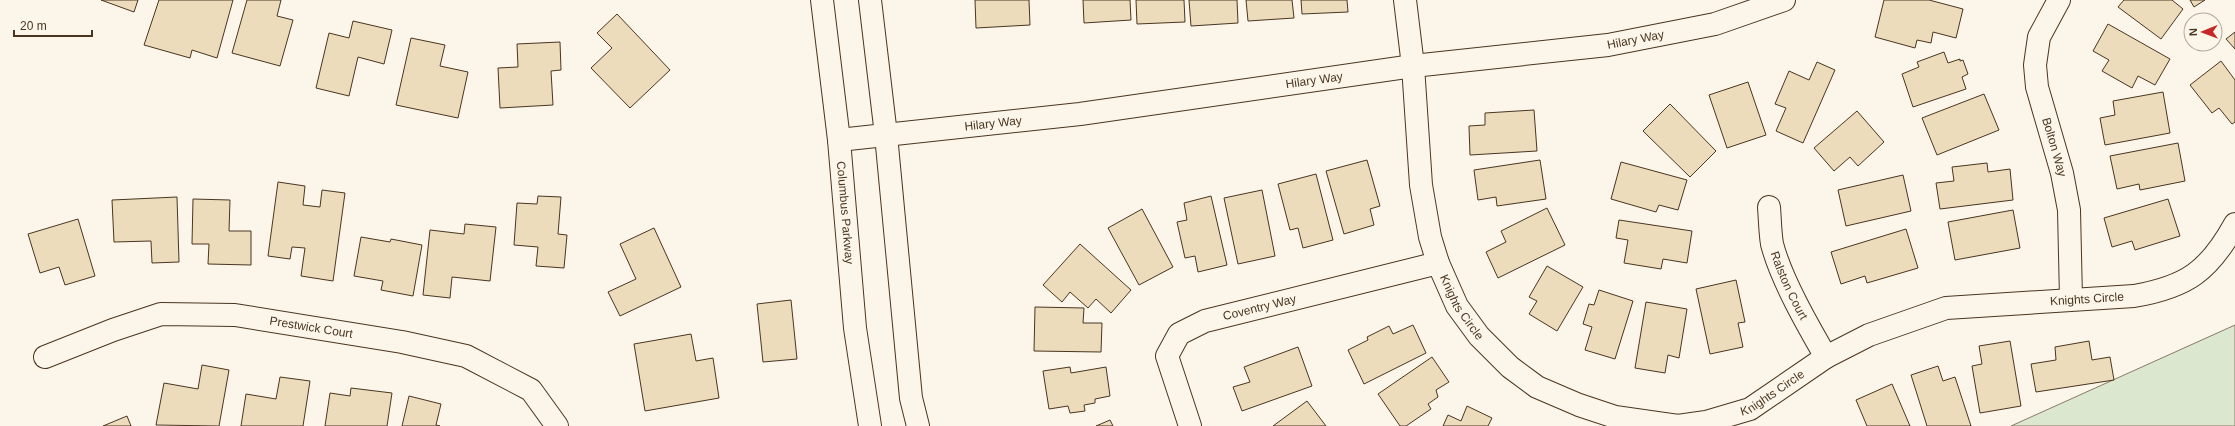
<svg xmlns="http://www.w3.org/2000/svg" width="2235" height="426" viewBox="0 0 2235 426" font-family="Arial,sans-serif">
	<style>
		.green { fill: #dce7d0; stroke: #887966 }
		.building { fill: #ecdcbc; stroke: #4a3520 }
		.lines { fill: none; stroke-linecap: round; stroke-linejoin: round }
		.minor-casing { stroke: #4a3520; stroke-width: 24 }
		.major-casing { stroke: #4a3520; stroke-width: 24 }
		.minor { stroke: #fbf6e9; stroke-width: 22 }
		.major { stroke: #fbf6e9; stroke-width: 22 }
		.labels { text-anchor: middle; dominant-baseline: central; stroke-width: 3; stroke-linejoin: round; paint-order: stroke }
		.street-label { font-size: 12px; fill: #4a3520; stroke: #fbf6e9 }
	</style>
	<rect width="100%" height="100%" fill="#fbf6e9"/>
	<polygon class="green" points="2235,325 2235,426 2011,426"/>
	<g class="building">
		<polygon points="101,0 138,0 134,12"/>
		<polygon points="159,0 233,0 217,58 192,50 190,58 144,45"/>
		<polygon points="247,0 281,0 277,16 293,20 280,66 232,53"/>
		<polygon points="975,0 1029,0 1030,25 976,28"/>
		<polygon points="1083,0 1130,0 1131,20 1084,23"/>
		<polygon points="1136,0 1184,0 1185,22 1137,24"/>
		<polygon points="1189,0 1237,0 1238,23 1191,26"/>
		<polygon points="1246,0 1292,0 1294,18 1248,21"/>
		<polygon points="1301,0 1347,0 1348,12 1302,14"/>
		<polygon points="1884,0 1929,0 1963,9 1956,38 1933,32 1931,43 1917,40 1915,48 1875,37"/>
		<polygon points="2124,0 2172,0 2183,9 2161,39 2118,7"/>
		<polygon points="2190,0 2205,0 2194,7"/>
		<polygon points="617,14 670,70 630,108 591,68 612,48 597,33"/>
		<polygon points="353,21 392,30 384,64 358,57 349,96 316,88 329,33 349,38"/>
		<polygon points="2108,24 2170,59 2155,85 2138,76 2132,88 2102,71 2109,60 2093,51"/>
		<polygon points="2235,32 2235,49 2226,39"/>
		<polygon points="411,38 445,45 440,66 468,72 458,118 396,105"/>
		<polygon points="560,42 561,70 551,71 553,105 500,108 498,68 518,67 517,44"/>
		<polygon points="1944,52 1948,63 1960,59 1960,61 1963,60 1968,74 1962,77 1966,89 1913,107 1902,74 1919,67 1917,62"/>
		<polygon points="2221,61 2235,80 2235,122 2232,124 2219,108 2212,113 2190,85"/>
		<polygon points="1817,62 1835,70 1803,143 1776,131 1786,108 1775,104 1789,71 1809,80"/>
		<polygon points="1748,82 1766,135 1727,148 1709,95"/>
		<polygon points="2163,92 2170,133 2105,145 2100,118 2115,115 2113,101"/>
		<polygon points="1984,94 1999,130 1937,155 1922,118"/>
		<polygon points="1670,104 1716,151 1690,177 1643,131"/>
		<polygon points="1534,110 1537,151 1470,155 1469,126 1485,125 1485,113"/>
		<polygon points="1857,111 1884,142 1858,166 1850,157 1834,171 1814,148"/>
		<polygon points="2178,143 2185,181 2140,190 2139,184 2117,189 2110,156"/>
		<polygon points="1367,160 1380,206 1370,209 1374,225 1344,234 1326,171"/>
		<polygon points="1540,160 1546,199 1497,206 1496,197 1478,200 1474,170"/>
		<polygon points="1621,162 1687,180 1678,210 1659,205 1656,212 1611,199"/>
		<polygon points="1987,163 1988,172 2010,169 2013,200 1940,209 1936,183 1954,181 1952,167"/>
		<polygon points="1316,174 1333,240 1303,248 1298,228 1290,230 1278,184"/>
		<polygon points="1903,175 1911,211 1846,226 1838,190"/>
		<polygon points="278,182 305,186 303,205 320,207 322,190 345,193 333,281 301,276 305,248 292,247 290,259 268,256"/>
		<polygon points="1262,190 1275,256 1238,264 1224,198"/>
		<polygon points="538,196 561,197 558,234 567,235 564,268 536,266 538,247 514,245 517,203 537,204"/>
		<polygon points="1211,196 1227,265 1198,272 1195,256 1185,258 1177,222 1187,220 1184,203"/>
		<polygon points="177,197 179,262 152,263 151,241 114,242 112,200"/>
		<polygon points="193,199 230,200 229,231 251,231 251,265 208,264 209,244 192,244"/>
		<polygon points="2168,199 2180,236 2135,250 2132,241 2112,247 2104,218"/>
		<polygon points="1547,208 1565,245 1498,278 1486,252 1506,242 1501,231"/>
		<polygon points="1142,209 1173,267 1139,285 1108,228"/>
		<polygon points="2013,210 2020,248 1955,260 1948,222"/>
		<polygon points="78,219 95,276 65,285 59,267 40,273 28,234"/>
		<polygon points="1619,220 1692,231 1687,263 1663,259 1661,269 1624,263 1628,240 1616,238"/>
		<polygon points="465,224 496,227 490,281 452,277 450,298 423,295 430,230 464,234"/>
		<polygon points="654,228 681,287 620,316 608,292 636,279 620,244"/>
		<polygon points="1906,229 1918,268 1867,283 1865,276 1841,284 1831,252"/>
		<polygon points="361,237 390,242 391,239 422,245 413,296 381,290 383,281 354,276"/>
		<polygon points="1080,244 1131,290 1111,313 1096,299 1088,308 1070,292 1062,302 1043,285"/>
		<polygon points="1547,266 1583,287 1557,331 1529,314 1537,301 1529,297"/>
		<polygon points="1736,280 1745,322 1738,323 1743,347 1710,354 1696,289"/>
		<polygon points="1599,290 1633,301 1615,359 1585,350 1592,327 1583,324 1589,304 1594,305"/>
		<polygon points="791,300 797,359 763,362 757,304"/>
		<polygon points="1646,302 1687,309 1679,358 1668,355 1665,373 1635,368"/>
		<polygon points="1035,307 1084,308 1083,323 1102,323 1101,352 1034,351"/>
		<polygon points="1413,325 1426,353 1364,384 1348,350 1368,340 1367,337 1389,326 1393,334"/>
		<polygon points="691,334 696,361 713,358 719,398 645,411 634,344"/>
		<polygon points="2010,341 2021,406 1980,413 1972,366 1982,364 1979,346"/>
		<polygon points="2089,341 2092,360 2110,357 2114,380 2036,392 2031,364 2056,360 2055,347"/>
		<polygon points="1298,347 1312,386 1242,411 1233,387 1250,382 1244,367"/>
		<polygon points="1432,357 1449,382 1436,390 1438,397 1428,404 1431,409 1406,426 1400,426 1378,394"/>
		<polygon points="202,365 229,370 219,426 156,425 164,383 198,389"/>
		<polygon points="1938,366 1943,381 1955,377 1971,426 1927,426 1911,375"/>
		<polygon points="1070,367 1071,373 1106,367 1110,396 1095,399 1095,403 1084,405 1085,411 1070,413 1068,406 1049,409 1043,371"/>
		<polygon points="280,377 310,381 303,426 241,426 246,394 276,399"/>
		<polygon points="1892,384 1910,426 1867,426 1856,400"/>
		<polygon points="351,388 392,393 387,426 325,426 330,393 350,396"/>
		<polygon points="409,396 441,404 436,425 440,426 402,426"/>
		<polygon points="1307,401 1326,426 1273,426"/>
		<polygon points="1467,406 1492,418 1488,426 1443,426 1448,415 1461,421"/>
		<polygon points="127,416 131,426 103,426"/>
		<polygon points="1110,420 1113,426 1096,426"/>
	</g>
	<g class="lines">
		<defs>
			<g id="minor">
				<path id="s1" d="M1405,0l8,66 8,119 9,52 8,26 19,43 22,30 31,31 27,20 42,18 36,12 63,9 28,-4 44,-13 76,-52 43,-22 77,-27 188,-12c53,-9 75,-25 101,-72"/>
				<path id="s2" d="M2059,0l-20,37 -4,28 2,22 25,86 7,37 2,89"/>
				<path id="s3" d="M839,140l241,-26 333,-48 195,-21 107,-21 69,-24"/>
				<path id="s4" d="M1769,207c1,12 1,25 3,37 9,35 36,82 54,113"/>
				<path id="s5" d="M45,357l68,-27 48,-16 74,1 167,27 64,14 65,34 26,36"/>
				<path id="s6" d="M1190,426l-23,-70 12,-22 26,-13 233,-58"/>
			</g>
			<g id="major">
				<path id="s7" d="M822,0l17,140 16,188 15,98"/>
				<polyline points="870,0 886,135 911,398 918,426"/>
			</g>
		</defs>
		<use href="#minor" class="minor-casing"/>
		<use href="#major" class="major-casing"/>
		<use href="#minor" class="minor"/>
		<use href="#major" class="major"/>
	</g>
	<g class="labels">
		<g class="street-label">
			<text stroke="none"><textPath href="#s3" startOffset="803">Hilary Way</textPath></text>
			<text stroke="none"><textPath href="#s3" startOffset="479">Hilary Way</textPath></text>
			<text stroke="none"><textPath href="#s3" startOffset="155">Hilary Way</textPath></text>
			<text stroke="none"><textPath href="#s2" startOffset="155">Bolton Way</textPath></text>
			<text stroke="none"><textPath href="#s7" startOffset="214">Columbus Parkway</textPath></text>
			<text stroke="none"><textPath href="#s4" startOffset="82">Ralston Court</textPath></text>
			<text stroke="none"><textPath href="#s1" startOffset="1012">Knights Circle</textPath></text>
			<text stroke="none"><textPath href="#s1" startOffset="316">Knights Circle</textPath></text>
			<text stroke="none"><textPath href="#s6" startOffset="184">Coventry Way</textPath></text>
			<text stroke="none"><textPath href="#s5" startOffset="275">Prestwick Court</textPath></text>
			<text stroke="none"><textPath href="#s1" startOffset="676">Knights Circle</textPath></text>
		</g>
	</g>
	<g transform="translate(2203 32) rotate(269)"><circle r="19" fill="#fbf6e9" stroke="#b4a999"/>
	<path d="M0-3L7 15L0 10L-7 15Z" fill="#c62828"/>
	<text y="-6" font-size="11" font-weight="bold" text-anchor="middle" fill="#4a3520">N</text>
	</g>
	<path d="M14 30v6h78v-6" fill="none" stroke="#4a3520" stroke-width="2"/>
	<text x="20" y="30" font-size="12" fill="#4a3520" stroke="#fbf6e9" stroke-width="3" paint-order="stroke">20 m</text>
</svg>
